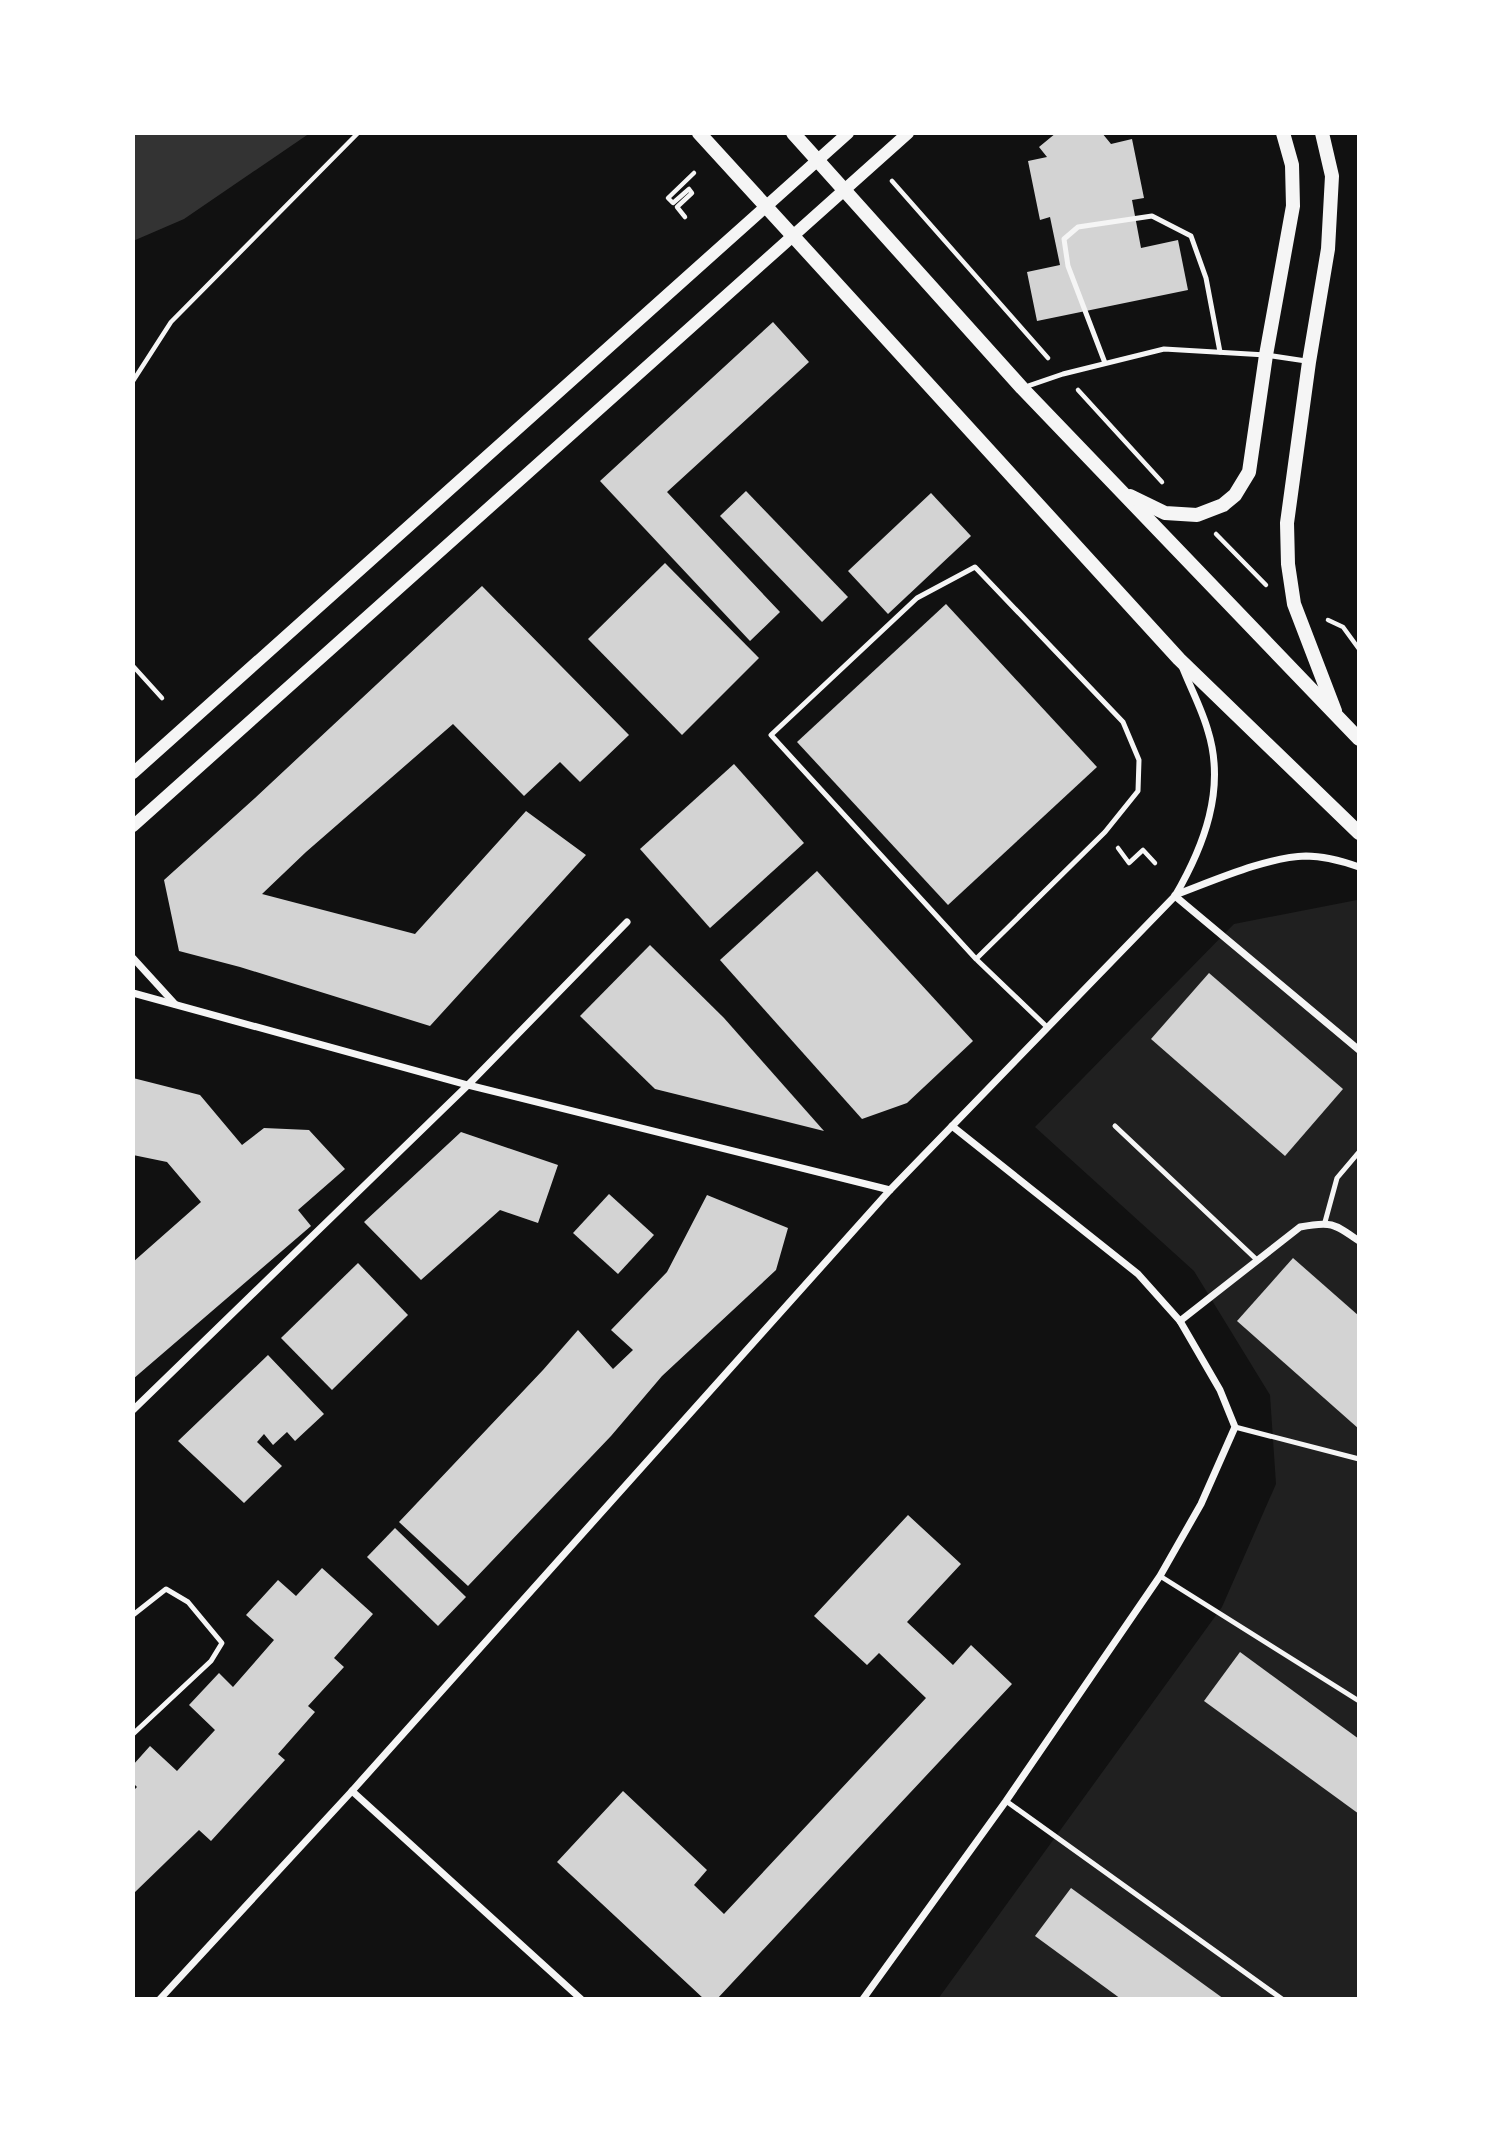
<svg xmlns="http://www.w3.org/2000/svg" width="1492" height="2132" viewBox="0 0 1492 2132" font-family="Rubik,sans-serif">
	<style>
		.green { fill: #202020 }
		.water { fill: #333 }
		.building { fill: #d3d3d3 }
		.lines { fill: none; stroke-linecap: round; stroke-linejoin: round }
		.path { stroke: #f5f5f5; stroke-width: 4.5 }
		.service { stroke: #f5f5f5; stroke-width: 5 }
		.minor { stroke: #f5f5f5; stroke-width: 7 }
		.tertiary { stroke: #f5f5f5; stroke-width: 12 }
		.secondary { stroke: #f5f5f5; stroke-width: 14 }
	</style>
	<rect width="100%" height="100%" fill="#111"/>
	<polygon class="green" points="1357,900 1359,1999 938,1999 1222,1607 1276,1484 1270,1395 1194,1271 1035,1127 1234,924"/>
	<polygon class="water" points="133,133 310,133 184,219 133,241"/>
	<g class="building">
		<polygon points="1056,133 1102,133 1111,144 1132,139 1144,198 1132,200 1141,248 1178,240 1188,290 1037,321 1027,272 1060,265 1050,217 1040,220 1028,161 1047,157 1039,147"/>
		<polygon points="773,322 809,362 667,492 780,612 750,641 600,481"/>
		<polygon points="746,491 848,597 822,622 720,516"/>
		<polygon points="931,493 971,536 888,614 848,571"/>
		<polygon points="665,563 759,658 682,735 588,639"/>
		<polygon points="482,586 629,735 580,782 560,762 524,796 453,724 306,852 262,894 415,934 526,811 586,855 430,1026 240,967 179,951 164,880 255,798"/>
		<polygon points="946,604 1097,767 948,905 797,742"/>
		<polygon points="734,764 804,843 710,928 640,849"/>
		<polygon points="817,871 973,1041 907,1103 862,1119 720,960"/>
		<polygon points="650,945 724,1018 824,1131 655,1089 580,1016"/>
		<polygon points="1209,973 1343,1089 1285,1156 1151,1039"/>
		<polygon points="133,1078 200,1095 242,1145 264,1128 309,1130 345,1169 298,1210 311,1226 133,1379 133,1262 201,1202 167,1162 133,1155"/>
		<polygon points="461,1132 558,1165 538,1223 500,1210 421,1280 364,1222"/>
		<polygon points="609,1194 654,1235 618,1274 573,1233"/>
		<polygon points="707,1195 788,1228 776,1270 662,1376 611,1436 468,1586 399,1522 543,1370 578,1330 613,1369 633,1350 611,1330 667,1272"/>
		<polygon points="1293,1258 1359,1316 1359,1429 1237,1321"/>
		<polygon points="358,1263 408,1315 332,1390 281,1338"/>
		<polygon points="268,1355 324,1414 295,1441 287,1432 273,1445 264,1434 257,1442 282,1466 244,1503 178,1441"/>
		<polygon points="908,1515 961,1564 907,1622 953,1665 971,1645 1012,1684 717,1999 704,1999 557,1862 623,1791 707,1870 694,1885 724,1914 926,1698 879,1653 867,1665 814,1616"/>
		<polygon points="395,1528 466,1597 438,1626 367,1557"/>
		<polygon points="322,1568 373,1614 334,1658 344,1667 308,1706 315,1712 278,1754 285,1760 211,1841 199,1830 133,1894 133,1791 137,1787 133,1783 133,1765 150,1746 177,1771 215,1730 189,1705 219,1673 233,1687 274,1640 246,1615 278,1580 296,1596"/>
		<polygon points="1240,1652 1359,1739 1359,1814 1204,1701"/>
		<polygon points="1071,1888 1224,1999 1121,1999 1035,1936"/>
	</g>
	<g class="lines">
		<g class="path">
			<polyline points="892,181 1048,358"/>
			<polyline points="685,217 677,207 692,193 689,189 673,203 668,198 694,173"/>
			<polyline points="133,381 171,322 358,133"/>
			<polyline points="1078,390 1162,482"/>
			<polyline points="1216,534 1266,585"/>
			<polyline points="1328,620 1343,627 1359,649"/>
			<polyline points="133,666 162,698"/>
			<polyline points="1118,848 1129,863 1143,850 1155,863"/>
		</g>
		<g class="service">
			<polyline points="1105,363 1068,266 1064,239 1078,227 1152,216 1191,236 1206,278 1220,352"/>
			<polyline points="1025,387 1063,374 1164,349 1266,355 1306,361"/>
			<polyline points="976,959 771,735 917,598 975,567 1123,722 1139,760 1138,791 1105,832 976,959 1047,1027"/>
			<polyline points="1115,1126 1257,1260"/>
			<polyline points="1325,1222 1337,1178 1359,1152"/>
			<polyline points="1235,1427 1359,1459"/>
			<polyline points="1160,1576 1359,1701"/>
			<polyline points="133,1615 166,1589 188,1602 222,1643 211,1661 133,1734"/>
			<polyline points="1006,1801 1282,1999"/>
		</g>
		<g class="minor">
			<path d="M1175,895c38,-14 91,-38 131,-39 18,0 36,5 53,11"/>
			<polyline points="1175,896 1359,1050"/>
			<polyline points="133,958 175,1004"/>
			<polyline points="133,993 468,1085 890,1190"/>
			<path d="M1180,1321l120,-94c30,-6 34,-4 59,14"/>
			<polyline points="133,1410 468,1085 627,922"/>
			<polyline points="352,1791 581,1999"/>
			<path d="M160,1999l192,-208 538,-601 285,-294c29,-50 51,-107 33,-165 -6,-22 -18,-44 -26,-65"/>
			<polyline points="863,1999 1006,1801 1160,1576 1201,1504 1235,1427 1220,1390 1180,1321 1138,1274 952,1126"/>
		</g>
		<g class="tertiary">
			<polyline points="133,773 848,133"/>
			<polyline points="133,826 908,133"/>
		</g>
		<g class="secondary">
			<polyline points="699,133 1179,659 1359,833"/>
			<polyline points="793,133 1022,388 1359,739"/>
			<polyline points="1322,133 1332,176 1328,249 1309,362 1287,523 1288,564 1294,604 1335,711"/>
			<polyline points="1130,496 1165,513 1197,515 1223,505 1235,495 1249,472 1266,355 1293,206 1292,165 1283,133"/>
		</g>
	</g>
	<rect width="1492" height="2132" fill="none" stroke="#ffffff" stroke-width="270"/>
</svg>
